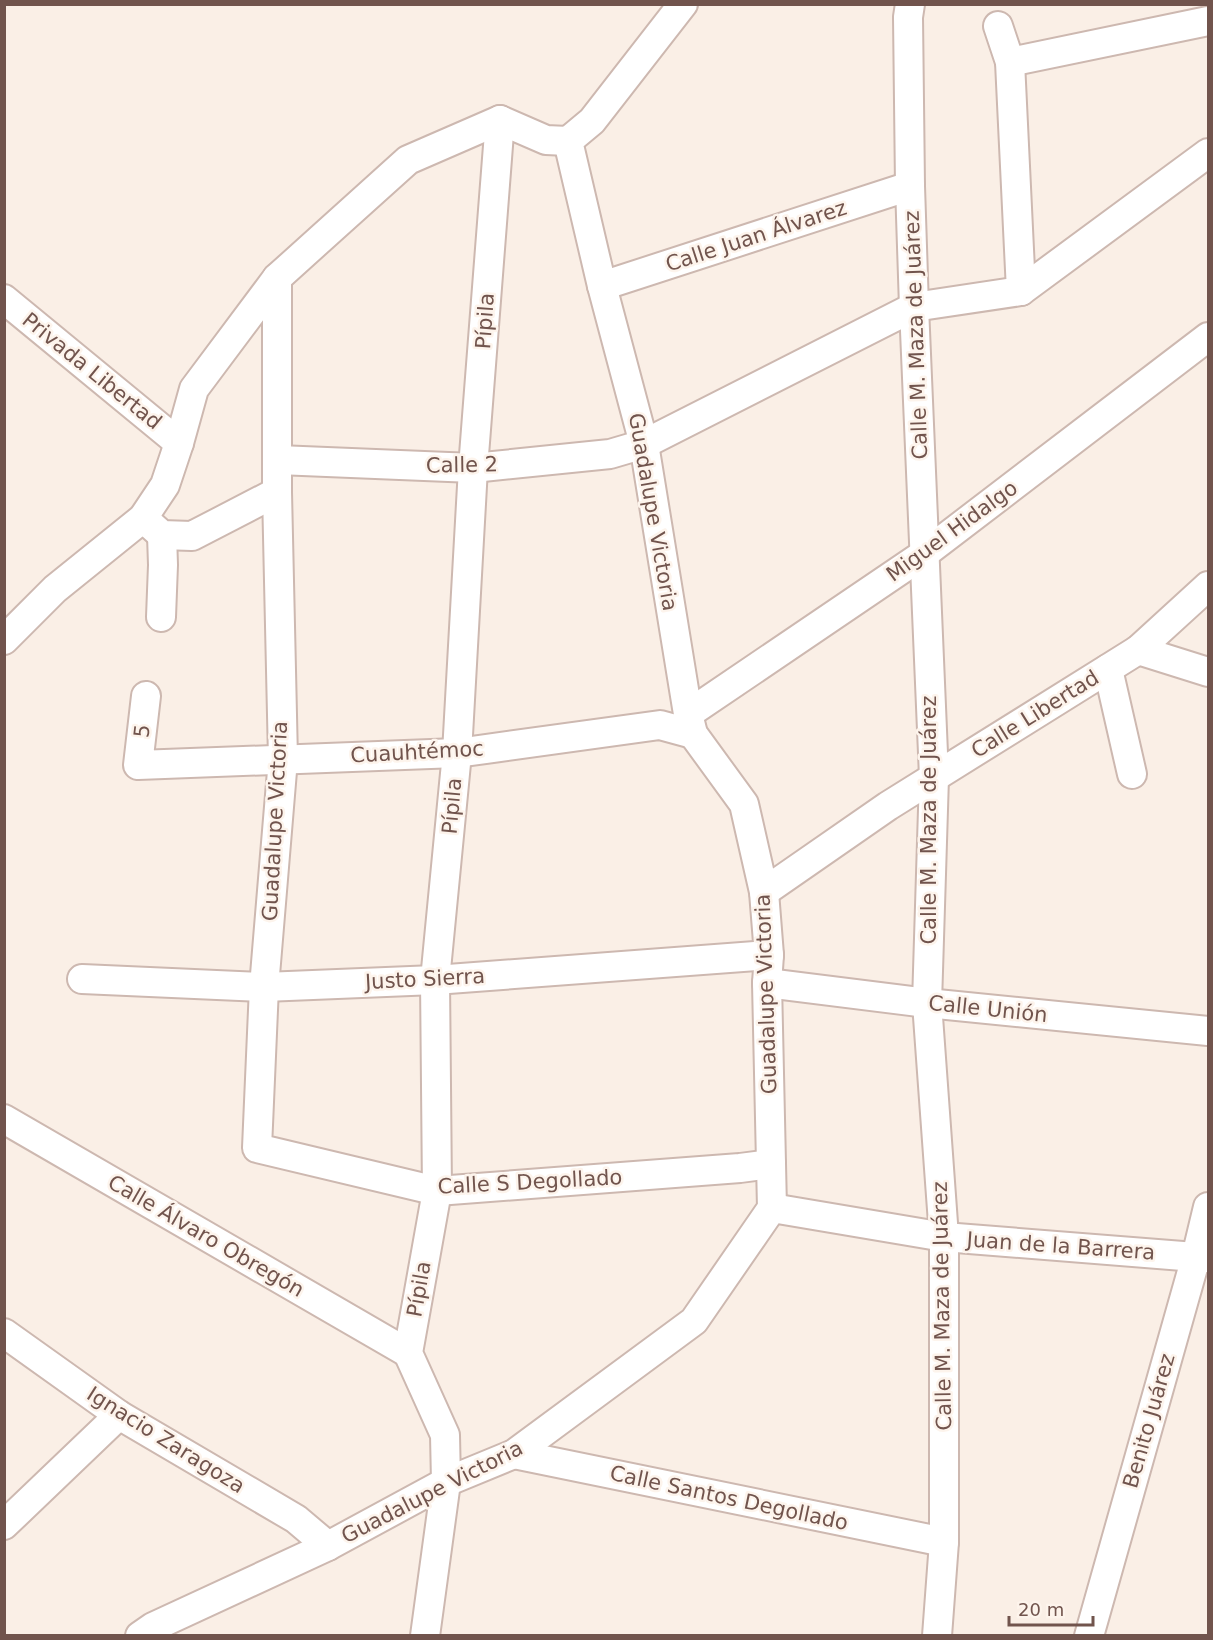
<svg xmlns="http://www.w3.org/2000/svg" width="1213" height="1640" viewBox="0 0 1213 1640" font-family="'DejaVu Sans',sans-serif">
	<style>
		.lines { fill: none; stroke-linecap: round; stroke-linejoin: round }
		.minor-casing { stroke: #cdb8b0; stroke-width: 32 }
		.minor { stroke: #fff; stroke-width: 28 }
		.labels { text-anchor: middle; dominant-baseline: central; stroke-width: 5; stroke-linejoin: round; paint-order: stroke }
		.street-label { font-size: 21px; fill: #71544d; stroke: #fdf4ec }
	</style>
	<rect width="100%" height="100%" fill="#faefe6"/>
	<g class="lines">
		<defs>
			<g id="minor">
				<polyline points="910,4 908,17 910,186 914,307 934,777 927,1003 944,1237 944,1542 937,1636"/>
				<polyline points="998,26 1010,62 1021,291"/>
				<polyline points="1010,62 1208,21"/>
				<polyline points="277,278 277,492 283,759 264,987 257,1148 437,1191 740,1168 771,1164"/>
				<polyline points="602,286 910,186"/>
				<polyline points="4,299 179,443"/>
				<polyline points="278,460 473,468 610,454 644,444 914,307 1021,291 1208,153"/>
				<polyline points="143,518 162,535 192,536 277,492"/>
				<polyline points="161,617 163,565 162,535"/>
				<polyline points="4,640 55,589 143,518 165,485 179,443 194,389 277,278 408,160 500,120 546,140 568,141"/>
				<polyline points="1138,650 1208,672"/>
				<polyline points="1108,669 1132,774"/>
				<polyline points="146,696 138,765 457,753 660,725 693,734"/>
				<polyline points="688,714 924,554 1208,337"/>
				<polyline points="764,892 888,806 1138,650 1208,586"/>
				<polyline points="82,979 264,987 435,980 769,955"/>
				<polyline points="767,983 927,1003 1208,1031"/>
				<polyline points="4,1119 408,1353"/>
				<polyline points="772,1208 944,1237 1208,1258"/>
				<polyline points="4,1333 119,1415 296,1519 328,1546"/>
				<polyline points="514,1454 944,1542"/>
				<polyline points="4,1525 119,1415"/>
				<polyline points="140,1636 153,1627 328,1546 446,1482 514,1454 694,1321 772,1208 767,983 769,955 764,892 744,804 693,734 688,714 644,444 602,286 568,141 592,121 683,4"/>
				<polyline points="425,1636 446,1482 445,1435 408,1353 437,1191 435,980 457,753 473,468 500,120"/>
				<polyline points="1089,1636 1196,1257 1208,1207"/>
			</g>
		</defs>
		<use href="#minor" class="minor-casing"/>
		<use href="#minor" class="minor"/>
	</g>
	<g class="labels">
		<g class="street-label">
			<text transform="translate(756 236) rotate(-18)">Calle Juan Álvarez</text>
			<text transform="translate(485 321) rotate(-86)">Pípila</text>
			<text transform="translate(916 335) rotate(-92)">Calle M. Maza de Juárez</text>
			<text transform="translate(92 371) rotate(39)">Privada Libertad</text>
			<text transform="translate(462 465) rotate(-1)">Calle 2</text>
			<text transform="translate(653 512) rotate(80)">Guadalupe Victoria</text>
			<text transform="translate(952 531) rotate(-36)">Miguel Hidalgo</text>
			<text transform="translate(1035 714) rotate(-32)">Calle Libertad</text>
			<text transform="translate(142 731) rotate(-83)">5</text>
			<text transform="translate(417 752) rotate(-3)">Cuauhtémoc</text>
			<text transform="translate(452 806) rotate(-85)">Pípila</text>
			<text transform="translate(929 820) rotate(-90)">Calle M. Maza de Juárez</text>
			<text transform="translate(275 821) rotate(-87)">Guadalupe Victoria</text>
			<text transform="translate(425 979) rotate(-3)">Justo Sierra</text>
			<text transform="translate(766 994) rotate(-92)">Guadalupe Victoria</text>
			<text transform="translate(988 1009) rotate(6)">Calle Unión</text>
			<text transform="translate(530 1182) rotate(-3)">Calle S Degollado</text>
			<text transform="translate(206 1236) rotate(30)">Calle Álvaro Obregón</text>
			<text transform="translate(1061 1246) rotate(4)">Juan de la Barrera</text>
			<text transform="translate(419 1289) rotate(-80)">Pípila</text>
			<text transform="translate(942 1306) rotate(-91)">Calle M. Maza de Juárez</text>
			<text transform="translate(1149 1421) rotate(-74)">Benito Juárez</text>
			<text transform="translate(166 1440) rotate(32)">Ignacio Zaragoza</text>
			<text transform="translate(432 1492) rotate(-27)">Guadalupe Victoria</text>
			<text transform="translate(729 1498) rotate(12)">Calle Santos Degollado</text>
		</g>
	</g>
	<rect width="1213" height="1640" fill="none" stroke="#71544d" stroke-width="12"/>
	<path d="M1009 1616v9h84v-9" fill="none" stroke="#71544d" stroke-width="3"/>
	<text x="1018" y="1616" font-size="18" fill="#71544d" stroke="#fdf4ec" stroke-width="4.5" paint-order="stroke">20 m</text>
</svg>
